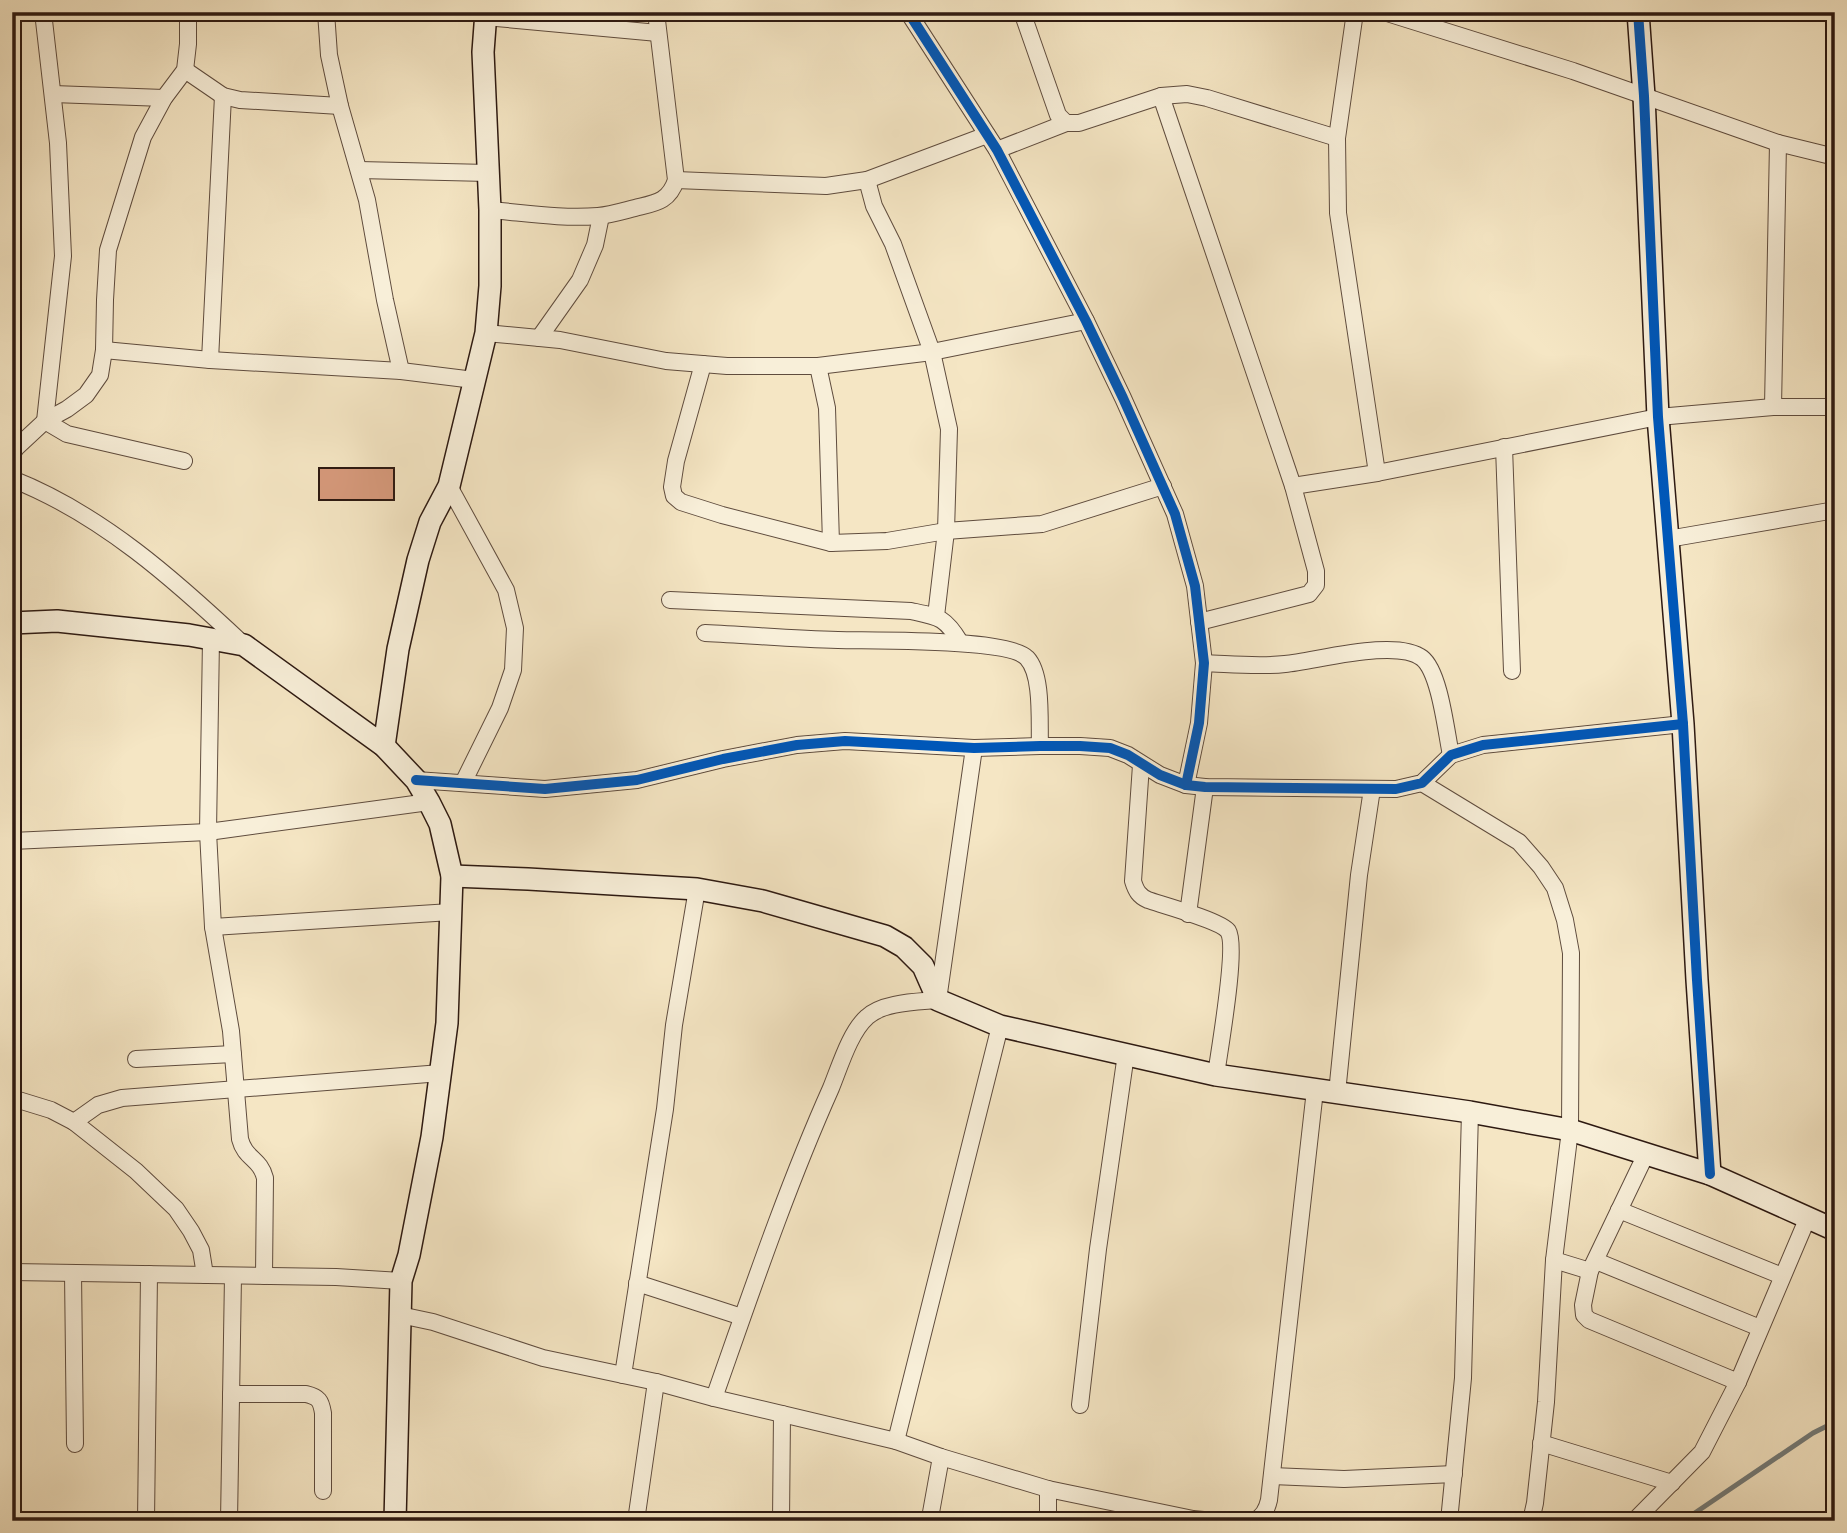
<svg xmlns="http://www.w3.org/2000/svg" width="1847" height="1533" viewBox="0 0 1847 1533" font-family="'IM FELL English',serif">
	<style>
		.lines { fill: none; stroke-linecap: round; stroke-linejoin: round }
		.stream { stroke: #737b79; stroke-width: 5 }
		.building { fill: #d6997b; stroke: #2d1911; stroke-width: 2 }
		.street-casing { stroke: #5f4c3e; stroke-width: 18 }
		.secondary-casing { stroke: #2d1911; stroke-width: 24 }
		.street { stroke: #f8efd9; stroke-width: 16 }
		.secondary { stroke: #f8efd9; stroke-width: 21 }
		.cycleway-casing { stroke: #f8efd9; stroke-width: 15 }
		.cycleway { stroke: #0057b8; stroke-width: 10 }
	</style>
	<rect width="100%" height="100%" fill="#f5e6c4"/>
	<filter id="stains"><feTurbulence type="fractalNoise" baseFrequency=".00286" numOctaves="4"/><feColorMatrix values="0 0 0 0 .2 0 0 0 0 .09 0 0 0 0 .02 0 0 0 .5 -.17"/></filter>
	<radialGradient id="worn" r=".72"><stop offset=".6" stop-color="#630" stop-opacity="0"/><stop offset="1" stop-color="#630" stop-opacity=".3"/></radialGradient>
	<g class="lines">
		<polyline class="stream" points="1683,1521 1813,1433 1835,1422"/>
	</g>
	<rect class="building" x="319" y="468" width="75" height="32"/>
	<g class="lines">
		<defs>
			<g id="street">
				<polyline points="43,12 58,143 63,256 45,421 67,434 184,461"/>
				<polyline points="326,12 329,55 340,106 367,200 385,300 401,371"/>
				<polyline points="908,12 997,150 1086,321 1123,398 1175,514 1195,586 1204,663 1199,723 1186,785"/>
				<polyline points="1022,12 1058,115 1066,123 1079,123 1161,96 1187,94 1207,98 1337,138"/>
				<polyline points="1355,12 1337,138 1338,213 1377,473"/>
				<polyline points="1384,12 1573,71 1778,143"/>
				<polyline points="485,17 658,33"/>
				<polyline points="185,70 223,96 240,100 340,106"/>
				<polyline points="53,94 164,98"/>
				<polyline points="1161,96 1293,486 1316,571 1316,585 1309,594 1199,622"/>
				<polyline points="997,150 1066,123"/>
				<polyline points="1835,157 1778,143 1773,407 1835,407"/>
				<polyline points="359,170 488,173"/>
				<polyline points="676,180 826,186 867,180 987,135"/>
				<polyline points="867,180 874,206 893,244 932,352 949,429 946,531 936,616"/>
				<path d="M490,210c36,3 72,9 108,6 12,-1 25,-5 37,-8 20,-5 34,-6 41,-28l-20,-168"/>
				<polyline points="486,333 560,340 666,361 727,366 818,366 932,352 1086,321"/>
				<polyline points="539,338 580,280 595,245 601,216"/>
				<polyline points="104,350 210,360 401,371 474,380"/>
				<polyline points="210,360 223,96"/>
				<polyline points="703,364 676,461 672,487 674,496 681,502 722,515 831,543 887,541 946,531 1042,524 1163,486"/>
				<polyline points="818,366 827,408 831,543"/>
				<polyline points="1504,447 1512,671"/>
				<polyline points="12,454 16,448 45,421 67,409 86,395 100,375 104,350 105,300 108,250 143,137 164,98 185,70 188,44 188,12"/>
				<path d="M12,479c89,35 163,101 232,166"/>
				<polyline points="449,486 506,590 515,628 513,670 500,708 463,783"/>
				<polyline points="1293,486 1377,473 1658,417 1773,407"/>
				<polyline points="1668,539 1835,510"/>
				<path d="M670,600l241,11c28,6 34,6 49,31"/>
				<path d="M705,633c44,2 89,6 133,7 32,1 171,-2 189,18 16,17 12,64 13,88"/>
				<path d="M211,639l-3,193 5,95 18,104 9,108c5,20 20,19 25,39l-1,98"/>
				<path d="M1204,663c27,1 54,4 81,1 32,-3 111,-26 137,-6 18,14 24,74 29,97"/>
				<path d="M1141,765l-8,116c3,10 6,15 15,19 15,5 73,21 80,31 10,15 -9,121 -12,144"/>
				<polyline points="416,780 545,789 637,780 723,759 797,745 845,741 974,748 1040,746 1080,746 1110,748 1128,755 1160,775 1186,785 1205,787 1396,789 1422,783 1451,755 1483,745 1683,724"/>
				<polyline points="1422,783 1519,842 1541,867 1555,888 1565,920 1571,953 1570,1130 1554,1260 1546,1402 1535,1503 1531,1521"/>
				<polyline points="12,841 208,832 429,802"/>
				<polyline points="1188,914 1205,787"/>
				<polyline points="213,927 451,912"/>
				<polyline points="136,1059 233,1054"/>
				<polyline points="1337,1093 1359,875 1372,789"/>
				<polyline points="12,1098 51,1110 74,1122 136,1171 176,1209 191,1231 201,1250 205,1275"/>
				<polyline points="74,1122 98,1105 122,1098 441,1073"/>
				<polyline points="1646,1154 1590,1271 1583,1305 1584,1315 1589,1320 1738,1382"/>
				<polyline points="1619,1210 1782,1276"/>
				<polyline points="1554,1260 1590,1271"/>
				<polyline points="1596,1261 1760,1328"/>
				<polyline points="12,1272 336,1277 401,1281"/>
				<polyline points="73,1273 75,1444"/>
				<polyline points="637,1283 742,1317"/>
				<polyline points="400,1315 433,1322 543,1358 656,1382 714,1398 896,1441 941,1457 1048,1489 1193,1519 1214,1521"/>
				<polyline points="623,1375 665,1109 674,1025 697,889"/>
				<path d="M231,1394h75c13,3 15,7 17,19v78"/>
				<path d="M714,1398c37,-105 72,-209 117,-310 9,-22 19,-56 36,-71 16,-15 50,-15 71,-17l36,-252"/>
				<polyline points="1080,1405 1098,1249 1126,1054"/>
				<polyline points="896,1441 1000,1026"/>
				<polyline points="1541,1443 1672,1483"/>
				<polyline points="1272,1476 1344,1479 1454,1474"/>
				<polyline points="1048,1489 1048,1521"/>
				<polyline points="146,1521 149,1274"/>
				<polyline points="229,1521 233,1276"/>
				<polyline points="636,1521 656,1382"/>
				<polyline points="781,1521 782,1414"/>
				<polyline points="928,1521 930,1518 941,1457"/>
				<path d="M1253,1521c10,-3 14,-12 16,-21l46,-410"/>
				<polyline points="1449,1521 1463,1378 1470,1112"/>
				<polyline points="1634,1521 1702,1452 1738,1382 1808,1217"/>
			</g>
			<g id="secondary">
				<polyline points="1638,12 1644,96 1658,417 1683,724 1697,980 1710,1174"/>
				<polyline points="12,623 57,621 189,635 244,645 384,746 416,780 429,802 440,824 452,876 447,1023 432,1137 409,1255 401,1281 395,1521"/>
				<polyline points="384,746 398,649 418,560 430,522 449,486 486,333 490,286 490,210 483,52 486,12"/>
				<polyline points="452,876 528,879 697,889 763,901 885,936 904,947 923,966 938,1000 1000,1026 1216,1075 1470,1112 1570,1130 1710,1174 1835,1230"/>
			</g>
		</defs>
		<use href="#street" class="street-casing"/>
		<use href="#secondary" class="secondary-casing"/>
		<use href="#street" class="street"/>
		<use href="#secondary" class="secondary"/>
		<defs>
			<g id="cycleway">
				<polyline points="908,12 997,150 1086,321 1123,398 1175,514 1195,586 1204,663 1199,723 1186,785"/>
				<polyline points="1638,12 1644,96 1658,417 1683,724 1697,980 1710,1174"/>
				<polyline points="416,780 545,789 637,780 723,759 797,745 845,741 974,748 1040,746 1080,746 1110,748 1128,755 1160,775 1186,785 1205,787 1396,789 1422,783 1451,755 1483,745 1683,724"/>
			</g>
		</defs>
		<use href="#cycleway" class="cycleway-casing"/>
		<use href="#cycleway" class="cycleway"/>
	</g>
	<rect width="1847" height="1533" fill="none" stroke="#f5e6c4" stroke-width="42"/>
	<rect x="14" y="14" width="1819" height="1505" fill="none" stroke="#2d1911" stroke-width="3.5"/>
	<rect x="21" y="21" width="1805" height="1491" fill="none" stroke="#2d1911" stroke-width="2"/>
	<rect width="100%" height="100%" filter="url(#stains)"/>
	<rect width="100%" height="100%" fill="url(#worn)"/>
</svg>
